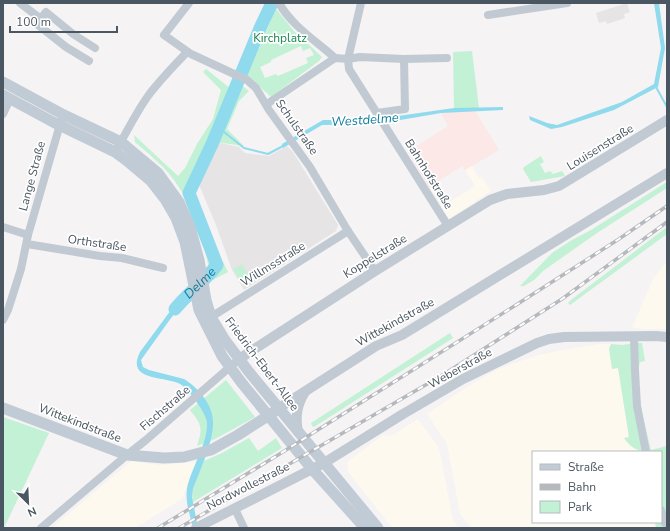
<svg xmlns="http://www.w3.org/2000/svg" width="670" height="531" viewBox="0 0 670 531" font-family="'Nunito Sans',sans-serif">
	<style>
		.commercial { fill: #fdf9ef }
		.education { fill: #e6e4e5 }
		.medical { fill: #fce8e6 }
		.green { fill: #c3f1d5; fill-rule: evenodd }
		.water { fill: #90daee }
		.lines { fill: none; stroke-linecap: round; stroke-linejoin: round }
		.stream { stroke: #90daee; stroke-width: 2 }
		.river { stroke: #90daee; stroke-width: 13 }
		.minor { stroke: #c1cad2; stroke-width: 8 }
		.tertiary { stroke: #c1cad2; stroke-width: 10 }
		.secondary { stroke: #c1cbd6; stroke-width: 11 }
		.rail-casing { stroke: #b5b8bd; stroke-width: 3.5 }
		.rail { stroke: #fff; stroke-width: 2; stroke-dasharray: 6; stroke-linecap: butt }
		.labels { text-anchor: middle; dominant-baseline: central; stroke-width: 3.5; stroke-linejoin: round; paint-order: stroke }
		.park-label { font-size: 12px; fill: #17864f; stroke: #fff }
		.street-label { font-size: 12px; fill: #4a5661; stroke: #fff }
		.water-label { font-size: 13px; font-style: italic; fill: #0c7c9b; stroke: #fff }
	</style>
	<rect width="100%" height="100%" fill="#f5f3f3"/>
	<g class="commercial">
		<polygon points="472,166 479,178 482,177 491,191 449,219 441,207 475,186 465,170"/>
		<polygon points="667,261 667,329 642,329 632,327 654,277"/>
		<polygon points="601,344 611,344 609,349 612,369 618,368 629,438 624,438 639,452 533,452 533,522 655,522 656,528 471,528 460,514 447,444 427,414 467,387 498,369 511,364 539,355 567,349"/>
		<polygon points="418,419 437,445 440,452 453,520 459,528 392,528 348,472 347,462 383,435 391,436"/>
		<polygon points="131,461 160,465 196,462 182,499 135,528 52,528"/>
	</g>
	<g class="education">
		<polygon points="627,3 630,12 624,14 625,18 607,24 606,21 599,23 596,13"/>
		<polygon points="216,142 239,147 245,153 269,156 287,146 293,152 338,225 336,231 244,290 232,270 216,225 197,180"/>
	</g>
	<polygon class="medical" points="462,111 475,111 499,150 465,170 462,166 429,187 408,152 448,126 441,113"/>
	<g class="green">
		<path d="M276,9l18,22 28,26 -3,4 -48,36 -24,-22zM301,46l2,5 7,-3 4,7 -8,3 2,5 -30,13 -2,-2 -11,4 -5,-11 11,-5v-2z"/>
		<polygon points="472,51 479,108 454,108 453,52"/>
		<path d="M206,69l30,24 4,-9 9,7 -10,10 -12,28 17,17 -28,-4 -7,13 -17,38 8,23 28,56 -17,9c-5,-33 -14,-68 -33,-95 -11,-18 -28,-31 -43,-44l-1,-7 44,41 7,-8 12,-24 16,-25 8,-29 -18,-18z"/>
		<polygon points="541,156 544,162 540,164 545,173 550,171 553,174 562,171 565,176 531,182 523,169 524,167"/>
		<polygon points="667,182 667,188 597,233 543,271 534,280 524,286 520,286 552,253 572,240 591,230"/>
		<polygon points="667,227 667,234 570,305 568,303 571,300"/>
		<polygon points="242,264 250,278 242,283 233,269"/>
		<polygon points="450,333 453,338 314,427 312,426 311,423"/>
		<path d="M636,343h6l3,18 -5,1c-7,23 6,65 11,88l16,-4v82h-11l-1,-6h6v-70c-16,0 -27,1 -37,-14l5,-1 -11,-69 -6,1 -3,-20 2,-5 11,1z"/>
		<path d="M226,380l29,37 -40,22 -18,7c6,-18 5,-21 -7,-36z"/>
		<polygon points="3,417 49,433 4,528 3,528"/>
		<path d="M249,438l9,13 18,-13 6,10 -89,54c-3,-14 6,-28 11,-41l16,-7z"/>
	</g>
	<g class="water">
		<polygon points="654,3 659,3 665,48 658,87 614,110 562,127 551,129 530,120 529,116 547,123 557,125 622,102 654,84 661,48"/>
		<polygon points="503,107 503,110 441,113 377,124 322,125 283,148 282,144 323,120 370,120 454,108"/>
		<path d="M185,291l2,8 -16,19 -30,42 2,7 6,3 35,9c15,9 30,27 29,45 0,18 -13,47 -20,65l-1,8 6,31h-5c-3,-13 -8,-26 -6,-39 3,-20 27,-55 18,-73 -4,-9 -18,-30 -27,-33 -17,-7 -52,-3 -38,-31z"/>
	</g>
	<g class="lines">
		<g class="stream">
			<polyline points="656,87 667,107"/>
			<polyline points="219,128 244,148 268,154 283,146"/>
		</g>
		<path class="river" id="s1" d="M175,309c13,-16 30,-28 42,-44l-28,-72 23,-49 49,-118 11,-23"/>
		<g class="minor">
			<polyline points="20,3 41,19"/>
			<polyline points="189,3 164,35 191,54 247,80 256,88 269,110 310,167 348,231 375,271"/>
			<path d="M279,3c12,22 37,38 56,55"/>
			<polyline points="361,3 348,59 349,69 448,226"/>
			<polyline points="488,15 567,3"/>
			<polyline points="89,61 66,47 37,24 46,12 73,34 95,48"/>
			<polyline points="267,104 335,58 348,59 360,57 404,59 447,58"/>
			<polyline points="377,113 405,109 404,59"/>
			<polyline points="3,114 10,99"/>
			<path d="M115,152c11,-18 20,-38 33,-56 12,-16 26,-30 39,-44"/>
			<polyline points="3,227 28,235"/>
			<polyline points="27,244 100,256 122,258 163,268"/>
			<polyline points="211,317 348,231"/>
			<polyline points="3,320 8,310 21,269 28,235 61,121"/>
			<polyline points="634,336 635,371 637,406 646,452"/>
			<polyline points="235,509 244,528"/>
			<polyline points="661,510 665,523 667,524"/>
			<polyline points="41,528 127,455 146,440 239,359"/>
		</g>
		<g class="tertiary">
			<polyline points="239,359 375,271 490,200 507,194 544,190 559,186 667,120"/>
			<polyline points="279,408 376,346 402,335 667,173"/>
			<path d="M298,432c-3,-16 -1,-27 7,-40"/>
			<polyline points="196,528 324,463 403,414 463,379 537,343 549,339 564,337 656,336 667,337"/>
		</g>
		<g class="secondary">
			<polyline points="3,82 64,115 121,142 158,173 179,202 190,227 199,260 206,300 211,317 225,340 249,372 378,528"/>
			<polyline points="3,95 53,122 115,152 126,160 151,181 165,199 176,218 185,242 199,310 222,356 241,382 312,469 365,528"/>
			<polyline points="3,408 127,455 164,458 184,457 211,450 238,435 274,412"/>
		</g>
		<defs>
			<g id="rail">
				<polyline points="158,528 278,455 516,305 619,239 667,206"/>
				<polyline points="179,528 441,376 562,299 667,222"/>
			</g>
		</defs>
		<use href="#rail" class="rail-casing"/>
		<use href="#rail" class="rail"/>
	</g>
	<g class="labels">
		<g class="park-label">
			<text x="280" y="38">Kirchplatz</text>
		</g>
		<g class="street-label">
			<text transform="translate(297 127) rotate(55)">Schulstraße</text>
			<text transform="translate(600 147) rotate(-32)">Louisenstraße</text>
			<text transform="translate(429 174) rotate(58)">Bahnhofstraße</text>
			<text transform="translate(32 176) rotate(-75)">Lange Straße</text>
			<text transform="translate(97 243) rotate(8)">Orthstraße</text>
			<text transform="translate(375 256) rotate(-32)">Koppelstraße</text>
			<text transform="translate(273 264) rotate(-32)">Willmsstraße</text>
			<text transform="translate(395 322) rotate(-29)">Wittekindstraße</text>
			<text transform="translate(262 364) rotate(53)">Friedrich-Ebert-Allee</text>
			<text transform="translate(460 368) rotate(-29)">Weberstraße</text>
			<text transform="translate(165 408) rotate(-41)">Fischstraße</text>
			<text transform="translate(80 423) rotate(21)">Wittekindstraße</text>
			<text transform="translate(248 486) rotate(-27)">Nordwollestraße</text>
		</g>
		<g class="water-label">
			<text transform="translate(365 120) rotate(-4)">Westdelme</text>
			<text stroke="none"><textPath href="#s1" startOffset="36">Delme</textPath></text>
		</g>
	</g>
	<rect width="670" height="531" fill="none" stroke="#4a5661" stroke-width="8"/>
	<rect x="532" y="451" width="130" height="72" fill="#ffffff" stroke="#b7bbc0"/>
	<rect x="540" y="464" width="20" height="6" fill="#c1cbd6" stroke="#b7bbc0"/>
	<text x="568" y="471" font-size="12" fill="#4a5661">Straße</text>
	<rect x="540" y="484" width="20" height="6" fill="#b5b8bd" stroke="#b7bbc0"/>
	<text x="568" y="491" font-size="12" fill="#4a5661">Bahn</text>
	<rect x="540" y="501" width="20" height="12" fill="#c3f1d5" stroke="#b7bbc0"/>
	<text x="568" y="511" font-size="12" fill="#4a5661">Park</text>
	<g transform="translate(28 503) rotate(156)" stroke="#ffffff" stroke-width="3" paint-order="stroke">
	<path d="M0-3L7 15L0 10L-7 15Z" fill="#4a5661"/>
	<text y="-6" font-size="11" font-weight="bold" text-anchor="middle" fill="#4a5661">N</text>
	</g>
	<path d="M10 26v6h107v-6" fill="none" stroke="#4a5661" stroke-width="2"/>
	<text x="16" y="26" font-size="12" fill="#4a5661" stroke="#ffffff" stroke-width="3" paint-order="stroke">100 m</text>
</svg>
